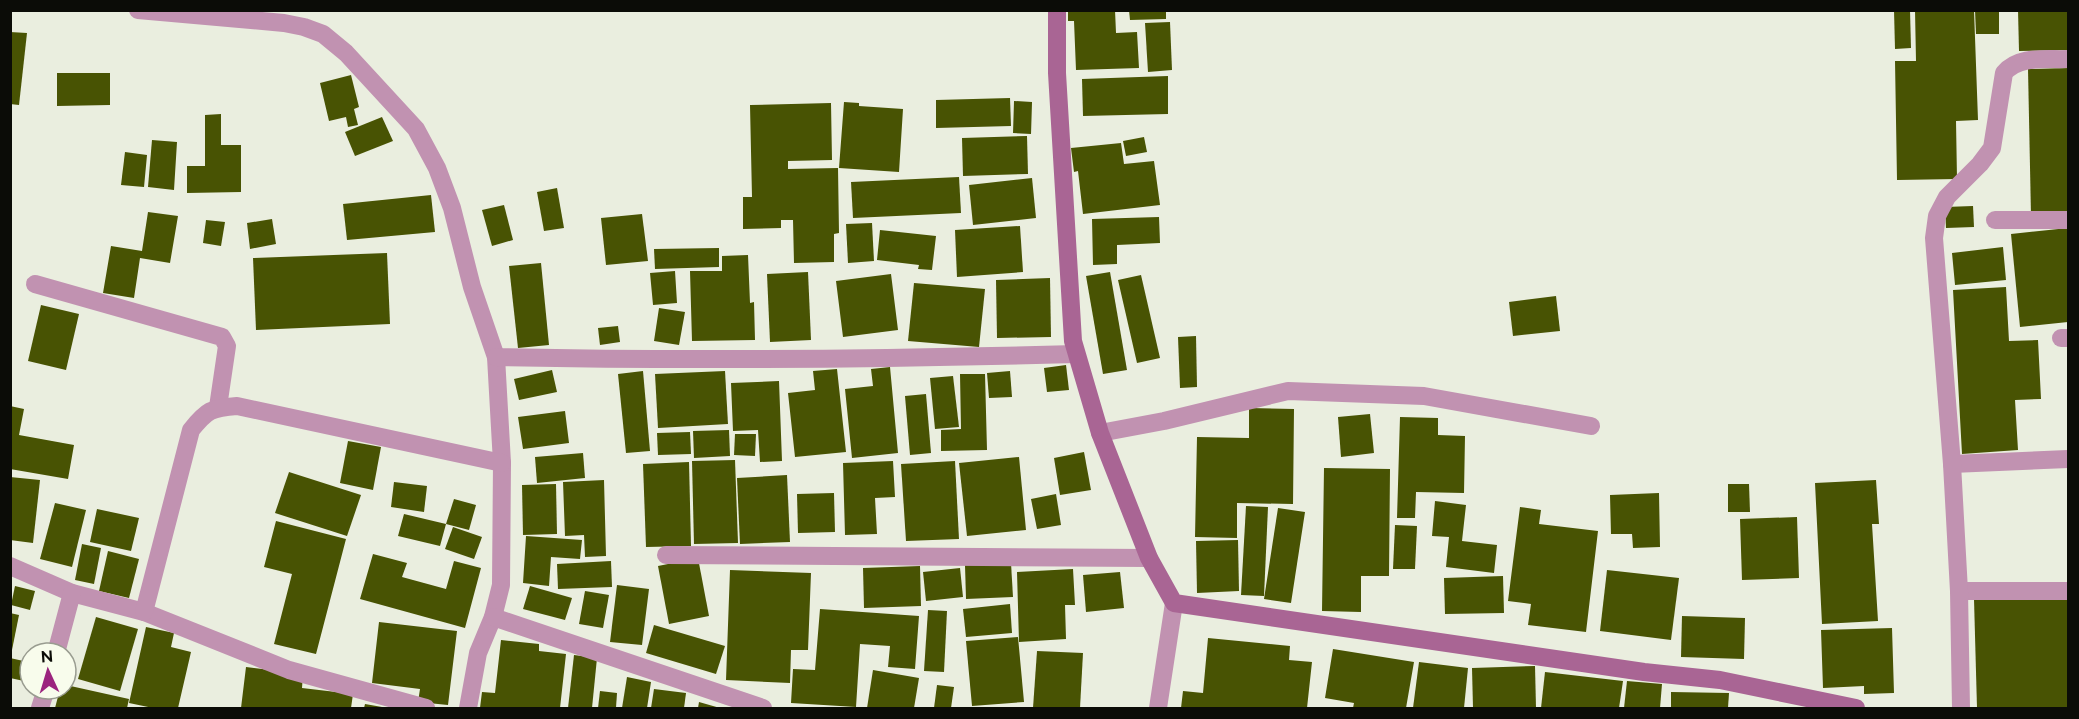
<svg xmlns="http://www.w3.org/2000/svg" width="2079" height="719" viewBox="0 0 2079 719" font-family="Raleway,sans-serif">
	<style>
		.building { fill: #485303 }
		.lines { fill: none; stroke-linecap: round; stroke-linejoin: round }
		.street { stroke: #c192b1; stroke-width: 18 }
		.secondary { stroke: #a96594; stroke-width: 18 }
	</style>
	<rect width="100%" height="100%" fill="#eaeedf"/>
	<g class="building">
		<polygon points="1068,10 1115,10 1116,33 1137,32 1139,68 1076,70 1074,21 1068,21"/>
		<polygon points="1129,10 1166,10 1166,19 1130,20"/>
		<polygon points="1894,10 1910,10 1911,48 1895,49"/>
		<polygon points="1915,10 1974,10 1978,120 1956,121 1957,179 1897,180 1895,61 1916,61"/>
		<polygon points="1975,10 1999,10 1999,34 1976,34"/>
		<polygon points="2018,10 2068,10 2068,50 2019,51"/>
		<polygon points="1170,22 1172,70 1148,72 1145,23"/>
		<polygon points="10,32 27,33 19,105 10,104"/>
		<polygon points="2068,68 2068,216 2031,216 2028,69"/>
		<polygon points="57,73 110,73 110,105 57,106"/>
		<polygon points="351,75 359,107 354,109 358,125 348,127 346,117 329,121 320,83"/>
		<polygon points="1168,76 1168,114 1083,116 1082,79"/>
		<polygon points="1010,98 1011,126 936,128 936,100"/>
		<polygon points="1014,101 1032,102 1031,134 1013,133"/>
		<polygon points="844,102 859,103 859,106 903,109 899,172 839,168"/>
		<polygon points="831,103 832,160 788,161 788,169 838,168 839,233 834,234 834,262 794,263 793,220 781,220 781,228 743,229 743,197 752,197 750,105"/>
		<polygon points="221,114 221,145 241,145 241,192 187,193 187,166 205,166 205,115"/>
		<polygon points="382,117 393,141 355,156 345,132"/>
		<polygon points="1027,136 1028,174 963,176 962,138"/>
		<polygon points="1144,137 1147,152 1126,156 1123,141"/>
		<polygon points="152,140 177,142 174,190 148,187"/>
		<polygon points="1121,143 1124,164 1154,161 1160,205 1083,214 1078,171 1074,172 1071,148"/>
		<polygon points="125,152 147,155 144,187 121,185"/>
		<polygon points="959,177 961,213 853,218 851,182"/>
		<polygon points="1032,178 1036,218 973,225 969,185"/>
		<polygon points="557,188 564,228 544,231 537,192"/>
		<polygon points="431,195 435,232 347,240 343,204"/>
		<polygon points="504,205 513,240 492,246 482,210"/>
		<polygon points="1973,206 1974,227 1946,228 1945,207"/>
		<polygon points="148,212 178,216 170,263 140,258 134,298 103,293 111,246 142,251"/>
		<polygon points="642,214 648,261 606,265 601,218"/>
		<polygon points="1159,217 1160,243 1117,245 1117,264 1093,265 1092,219"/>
		<polygon points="272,219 276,244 250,249 247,223"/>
		<polygon points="206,220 225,222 221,246 203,243"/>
		<polygon points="872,223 874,261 848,263 846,224"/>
		<polygon points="1020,226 1023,272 957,277 955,230"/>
		<polygon points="2068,228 2068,322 2020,327 2011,234"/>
		<polygon points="880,230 936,236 932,270 918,269 919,265 877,260"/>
		<polygon points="2003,247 2006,280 1955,285 1952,253"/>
		<polygon points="719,248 719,267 655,269 654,249"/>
		<polygon points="387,253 390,324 256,330 253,258"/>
		<polygon points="748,255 750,303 754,302 755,340 692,341 690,271 722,271 722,256"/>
		<polygon points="541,263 549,345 518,348 509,266"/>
		<polygon points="675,271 677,303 653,305 650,273"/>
		<polygon points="808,272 811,340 770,342 767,274"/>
		<polygon points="1110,272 1127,370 1103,374 1086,276"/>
		<polygon points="891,274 898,330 843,337 836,281"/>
		<polygon points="1141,275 1160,358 1137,363 1118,280"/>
		<polygon points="1050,278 1051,337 997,338 996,280"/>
		<polygon points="914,283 985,289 979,347 908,341"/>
		<polygon points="2006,287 2009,341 2038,340 2041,399 2015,400 2018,450 1962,454 1953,290"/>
		<polygon points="1556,296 1560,331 1513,336 1509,302"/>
		<polygon points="41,305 79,314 66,370 28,361"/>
		<polygon points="659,308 685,312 679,345 654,341"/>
		<polygon points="618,326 620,342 600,345 598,328"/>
		<polygon points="1196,336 1197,387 1180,388 1178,337"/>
		<polygon points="1066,365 1069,390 1047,392 1044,368"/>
		<polygon points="890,367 898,453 852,458 845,389 873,386 871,369"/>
		<polygon points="837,369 846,452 795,457 788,393 815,390 813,371"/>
		<polygon points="552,370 557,392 519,400 514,379"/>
		<polygon points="643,371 650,451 626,453 618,374"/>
		<polygon points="725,371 728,424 658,428 655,374"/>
		<polygon points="1010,371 1012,397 989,398 987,373"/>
		<polygon points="960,374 985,374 987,450 941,451 941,430 961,429"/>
		<polygon points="953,376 959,427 935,429 930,378"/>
		<polygon points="779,381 782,461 760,462 758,430 733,431 731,383"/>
		<polygon points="926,394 931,453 910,455 905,396"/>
		<polygon points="10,406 24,409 19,435 74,445 68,479 10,469"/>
		<polygon points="1249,408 1294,409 1293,504 1237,503 1237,538 1195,537 1197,437 1249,438"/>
		<polygon points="565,411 569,443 523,449 518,417"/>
		<polygon points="1370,414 1374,453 1341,457 1338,417"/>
		<polygon points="1400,417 1438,418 1438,435 1465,436 1464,493 1416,492 1415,518 1397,518"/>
		<polygon points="729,430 730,456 694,458 693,431"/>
		<polygon points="690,432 691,454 658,455 657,433"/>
		<polygon points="735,434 756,434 755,456 734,455"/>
		<polygon points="348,441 381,447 373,490 340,483"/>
		<polygon points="1084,452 1091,490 1060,495 1054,458"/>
		<polygon points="583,453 585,478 537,483 535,457"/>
		<polygon points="1019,457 1026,530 967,536 959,463"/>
		<polygon points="735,460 738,543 694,544 692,461"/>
		<polygon points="893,461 895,497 875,498 877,534 845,535 843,463"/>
		<polygon points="955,461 959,539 906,541 901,464"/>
		<polygon points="689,462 691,546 646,547 643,464"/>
		<polygon points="1324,468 1390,469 1389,576 1361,576 1361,612 1322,611"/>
		<polygon points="289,472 361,495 347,536 275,513"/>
		<polygon points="787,475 790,542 740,544 737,478"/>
		<polygon points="10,477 40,480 33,543 10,540"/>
		<polygon points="604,480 606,556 585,557 584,535 565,536 563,482"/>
		<polygon points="1876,480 1879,524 1872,524 1878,621 1822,624 1815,483"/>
		<polygon points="394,482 427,486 424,512 391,507"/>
		<polygon points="556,484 557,534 523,535 522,485"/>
		<polygon points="1728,484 1749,484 1750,512 1728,512"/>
		<polygon points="834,493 835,532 798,533 797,494"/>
		<polygon points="1659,493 1660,547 1633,548 1632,534 1611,534 1610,495"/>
		<polygon points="1056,494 1061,525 1037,529 1031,499"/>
		<polygon points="454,499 476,505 469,530 446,524"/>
		<polygon points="1435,501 1466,505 1462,541 1497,545 1494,573 1446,567 1449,537 1432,536"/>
		<polygon points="55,503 86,510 72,567 40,559"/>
		<polygon points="1246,506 1268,507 1264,596 1241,595"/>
		<polygon points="1520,507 1541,510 1539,524 1598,531 1586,632 1528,625 1531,604 1508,601"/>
		<polygon points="1278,508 1305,512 1291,603 1264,599"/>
		<polygon points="97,509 139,518 131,551 90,542"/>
		<polygon points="404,514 446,524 440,546 398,536"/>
		<polygon points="1797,517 1799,578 1742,580 1740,519"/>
		<polygon points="276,521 346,539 316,654 274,644 292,574 264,567"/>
		<polygon points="1395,525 1417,526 1415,569 1393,569"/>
		<polygon points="453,527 482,537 474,559 445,549"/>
		<polygon points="526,536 582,540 580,559 551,557 549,586 523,583"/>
		<polygon points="1238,540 1239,591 1197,593 1196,541"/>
		<polygon points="82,544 101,548 94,584 75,580"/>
		<polygon points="108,551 139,559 129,598 99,591"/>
		<polygon points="373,554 407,563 402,577 446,589 454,561 481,568 465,628 360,599"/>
		<polygon points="698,558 709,616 669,624 658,566"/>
		<polygon points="611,561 612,587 558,589 557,564"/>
		<polygon points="1011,563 1013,597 966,599 965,565"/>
		<polygon points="920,566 921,606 864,608 863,568"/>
		<polygon points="960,568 963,597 926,601 923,572"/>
		<polygon points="1073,569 1075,605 1065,605 1066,639 1019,642 1017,572"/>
		<polygon points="730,570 811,573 808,650 791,650 790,683 726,680"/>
		<polygon points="1607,570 1679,578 1671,640 1600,631"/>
		<polygon points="1120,572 1124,608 1086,612 1083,575"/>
		<polygon points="1503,576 1504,613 1445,614 1444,578"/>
		<polygon points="617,585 649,589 642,645 610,642"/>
		<polygon points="15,586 35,591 30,610 11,605"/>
		<polygon points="530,586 572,598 565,620 523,609"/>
		<polygon points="585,591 609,595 603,628 579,624"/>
		<polygon points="2068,597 2068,708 1977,708 1974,599"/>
		<polygon points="1010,604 1012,633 966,637 963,609"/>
		<polygon points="820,609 919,616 915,669 888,667 890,646 860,644 856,707 791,703 793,669 815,670"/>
		<polygon points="928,610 947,611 944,672 924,671"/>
		<polygon points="10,613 19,615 12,650 10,650"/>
		<polygon points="1682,616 1745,618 1744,659 1681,657"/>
		<polygon points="96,617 138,629 120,691 78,679"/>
		<polygon points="379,622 457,631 448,705 418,702 420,689 372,683"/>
		<polygon points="654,625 725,646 716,674 646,653"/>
		<polygon points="146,627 174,633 171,647 191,652 178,708 153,708 129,703"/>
		<polygon points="1892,628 1894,693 1864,694 1864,686 1823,688 1821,630"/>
		<polygon points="1018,637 1024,702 972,706 966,641"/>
		<polygon points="1208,638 1290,646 1289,660 1312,662 1307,708 1181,708 1183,691 1203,693"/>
		<polygon points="501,640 539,644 539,651 566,654 560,708 480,708 482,692 495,693"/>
		<polygon points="1333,649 1414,662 1406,708 1353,708 1354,703 1325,698"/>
		<polygon points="1037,651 1083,653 1080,708 1033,708"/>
		<polygon points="574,655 597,658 592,708 568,708"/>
		<polygon points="10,658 28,662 24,681 10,678"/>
		<polygon points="1419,662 1468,668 1464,708 1413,708"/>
		<polygon points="1535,666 1536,708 1473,708 1472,668"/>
		<polygon points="246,667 303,674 302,688 353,694 351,708 241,708"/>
		<polygon points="873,670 919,678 914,708 867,708"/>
		<polygon points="1545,672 1623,681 1619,708 1541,708"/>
		<polygon points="627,677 651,682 647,708 622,708"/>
		<polygon points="1627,681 1662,684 1660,708 1624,708"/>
		<polygon points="66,685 129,699 127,708 55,708 60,689 66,689"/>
		<polygon points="937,685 954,687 951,708 934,708"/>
		<polygon points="654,689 686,693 684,708 651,708"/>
		<polygon points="600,691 617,693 616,708 598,708"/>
		<polygon points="1671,692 1729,693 1728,708 1671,708"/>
		<polygon points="699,702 720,708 698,708"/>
		<polygon points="365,704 382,707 382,708 364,708"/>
	</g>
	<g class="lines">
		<g class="street">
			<polyline points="138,10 284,23 304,27 323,34 346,53 416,129 437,168 452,208 472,287 496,357 502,463 501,585 493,617 478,653 468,708"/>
			<polyline points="1995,220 2068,220"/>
			<polyline points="35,284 222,337 227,346 218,407"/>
			<polyline points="2061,338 2068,338"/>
			<path d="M496,357c193,4 387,2 580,-3"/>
			<polyline points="1100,433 1164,421 1288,391 1424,396 1591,426"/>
			<polyline points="1952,464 2068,459"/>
			<polyline points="666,555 1149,558"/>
			<polyline points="10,566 72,593 144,612 289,670 426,708"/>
			<polyline points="1959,591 2068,591"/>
			<path d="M144,612l47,-182c16,-20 20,-22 46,-24l265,57"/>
			<polyline points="493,617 763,708"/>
			<polyline points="56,653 72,593"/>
			<polyline points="40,708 46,689"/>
			<polyline points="1158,708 1174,603"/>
			<path d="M1961,708l-2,-117 -7,-127 -18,-226 3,-22 10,-19 33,-33 12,-16 12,-75c15,-18 42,-13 64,-14"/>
		</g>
		<polyline class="secondary" points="1057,10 1057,73 1073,341 1100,433 1149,558 1174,603 1644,672 1720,680 1856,708"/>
	</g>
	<rect width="2079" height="719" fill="none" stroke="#0b0c07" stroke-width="24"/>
	<g transform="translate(48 671) rotate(356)"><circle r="28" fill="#f8fcec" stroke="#999c90" stroke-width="1.5"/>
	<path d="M0-4.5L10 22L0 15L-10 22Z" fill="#9b247e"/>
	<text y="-9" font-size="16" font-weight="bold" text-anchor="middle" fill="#0b0c07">N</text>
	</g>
</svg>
